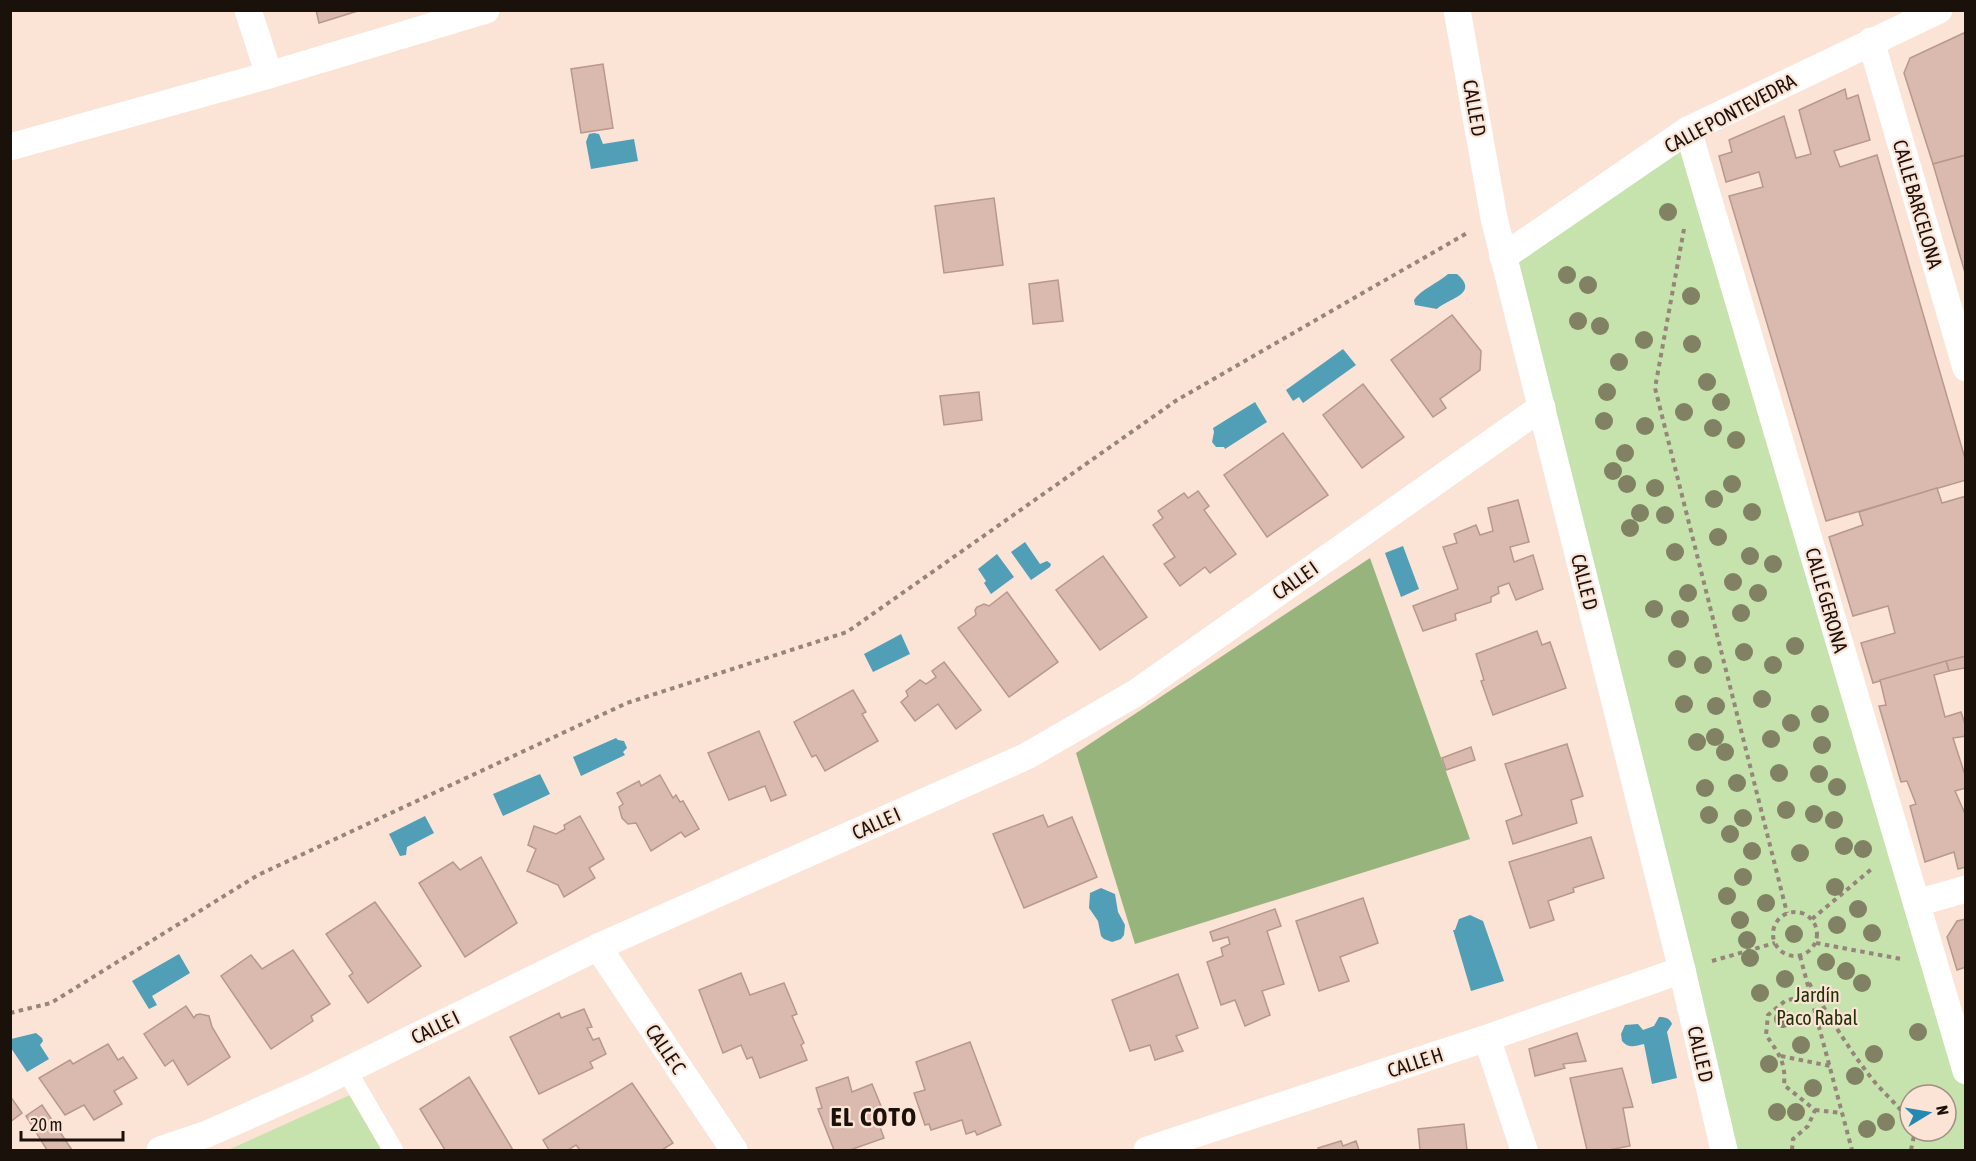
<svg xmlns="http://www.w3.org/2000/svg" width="1976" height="1161" viewBox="0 0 1976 1161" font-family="'Asap Condensed',sans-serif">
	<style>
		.green { fill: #c6e2ad; fill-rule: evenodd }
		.forest { fill: #97b47c }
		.water { fill: #509fb7 }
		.building { fill: #dabaae; stroke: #b7988d; stroke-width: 1.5 }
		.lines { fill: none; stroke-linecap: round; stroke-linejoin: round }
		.path { stroke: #96857a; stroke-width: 4; stroke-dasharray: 4.5 4.5; stroke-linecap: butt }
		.pedestrian { stroke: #fff; stroke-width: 20 }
		.minor { stroke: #fff; stroke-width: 27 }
		.tree { fill: #818163 }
		.labels { text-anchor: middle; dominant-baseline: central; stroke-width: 4.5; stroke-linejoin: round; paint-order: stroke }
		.street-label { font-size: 20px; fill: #1b110b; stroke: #fbe3d5 }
		.park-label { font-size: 20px; fill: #1e3006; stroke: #fbe3d5 }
		.district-label { font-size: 26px; font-weight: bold; letter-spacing: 1.5px; fill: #1b110b; stroke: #fbe3d5 }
	</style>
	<rect width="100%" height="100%" fill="#fbe3d5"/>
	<g class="green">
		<path d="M1688,130l277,941v79h-241l-221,-893zM1910,1095h36v36h-36z"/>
		<polygon points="350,1095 383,1150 228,1150"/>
	</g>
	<polygon class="forest" points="1370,558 1470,839 1135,944 1076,753"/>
	<g class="water">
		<polygon points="594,133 599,134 603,144 634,139 638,161 591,169 586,142 589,134"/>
		<path d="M1448,274h9c23,20 -8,24 -20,35l-22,-4 -1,-5c6,-10 24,-17 34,-26z"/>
		<polygon points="1343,349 1356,365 1303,403 1299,397 1293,401 1286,390"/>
		<polygon points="1255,402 1267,422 1225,449 1224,447 1216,447 1212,442 1214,432 1213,428"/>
		<polygon points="1025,542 1040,564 1047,561 1051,564 1050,567 1031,580 1011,552"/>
		<polygon points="1403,546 1419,589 1401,597 1385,553"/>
		<polygon points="997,554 1014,577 991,594 984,583 986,581 978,569"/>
		<polygon points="901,634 910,654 873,672 864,654"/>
		<polygon points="616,738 618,740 624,741 627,748 623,752 625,755 581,776 573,757"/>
		<polygon points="540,774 550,794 503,816 493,794"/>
		<polygon points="425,816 434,833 407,847 406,855 400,856 389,834"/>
		<polygon points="1101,888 1115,894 1118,912 1125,925 1124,935 1121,939 1112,942 1104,939 1101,936 1098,921 1089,908 1090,893"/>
		<polygon points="1470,915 1483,921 1504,981 1471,991 1453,930 1455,930 1459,919"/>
		<polygon points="179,954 190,973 152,996 157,1005 149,1009 132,981"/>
		<path d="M1659,1017c6,0 11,1 13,7l-5,8 10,46 -25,6 -8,-40c-9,2 -15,5 -22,-3l-1,-7 4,-9 13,-1 5,6 11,-4z"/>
		<polygon points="36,1033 42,1038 43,1041 40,1045 49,1059 27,1072 11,1048 11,1039"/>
	</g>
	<g class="building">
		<polygon points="316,10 361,10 319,23"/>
		<polygon points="1966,32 1966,155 1933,164 1904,73 1910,58"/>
		<polygon points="603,64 613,128 581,133 571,69"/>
		<polygon points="1845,89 1847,99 1858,95 1870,140 1834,151 1840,167 1877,155 1966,462 1966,480 1826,521 1729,196 1763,187 1759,172 1726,182 1719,156 1732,152 1729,140 1784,116 1796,158 1811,154 1799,110"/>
		<polygon points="1966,155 1966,276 1933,164"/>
		<polygon points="994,198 1003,265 944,273 935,206"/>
		<polygon points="1058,280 1063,321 1033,324 1029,284"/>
		<polygon points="1452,315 1481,351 1480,370 1440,399 1446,408 1433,417 1391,360"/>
		<polygon points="1363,384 1404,437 1362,468 1323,415"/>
		<polygon points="979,392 982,420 944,425 940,396"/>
		<polygon points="1283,433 1328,495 1267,537 1224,475"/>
		<polygon points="1937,488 1942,503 1966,496 1966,656 1873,683 1861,643 1895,633 1888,606 1853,616 1829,537 1863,525 1859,512"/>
		<polygon points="1198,491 1209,506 1204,510 1236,554 1210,573 1205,567 1180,586 1164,564 1175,557 1153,525 1163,518 1158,511 1184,493 1188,498"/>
		<polygon points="1518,500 1529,542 1510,547 1514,562 1533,555 1543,589 1516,600 1509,583 1498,587 1499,593 1491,597 1491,602 1455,614 1456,620 1423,631 1413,606 1458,589 1443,547 1457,543 1454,534 1476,525 1480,535 1493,531 1488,508"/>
		<polygon points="1103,556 1147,617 1100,650 1056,590"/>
		<polygon points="1007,592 1058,662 1009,697 958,628 976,615 975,610 977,607 984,604 989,606"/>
		<polygon points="1537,631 1542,645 1550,642 1566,688 1493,715 1481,681 1484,680 1476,654"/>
		<polygon points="1966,656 1966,672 1964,668 1949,671 1946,661"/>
		<polygon points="1946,661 1949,671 1934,675 1945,717 1961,712 1966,727 1966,736 1953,738 1966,778 1966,788 1955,791 1966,816 1966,867 1958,869 1954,852 1925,862 1910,806 1916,804 1907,781 1901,782 1879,706 1886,705 1880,680"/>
		<polygon points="944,662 981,710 956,729 938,704 915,721 901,702 908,696 906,691 920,680 926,684 936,677 932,671"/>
		<polygon points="853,690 866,712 862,714 878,741 825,771 816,755 812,757 794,722"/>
		<polygon points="759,731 786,795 771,801 765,786 729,800 708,753"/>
		<polygon points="1567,744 1583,796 1571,800 1577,823 1513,844 1506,821 1522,815 1505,764"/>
		<polygon points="1471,747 1475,760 1446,770 1442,758"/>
		<polygon points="660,775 673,798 676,795 680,802 683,801 699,829 685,837 681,832 651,851 636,823 628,824 622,818 619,807 623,804 617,793 639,781 641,786"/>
		<polygon points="1043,815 1048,827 1072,817 1097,877 1024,908 993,834"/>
		<polygon points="580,816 604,859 589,868 595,878 564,897 558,885 527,871 536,849 528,845 534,826 556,834 565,829 564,825"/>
		<polygon points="1591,837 1604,878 1573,888 1574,892 1548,901 1554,920 1530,928 1509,862"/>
		<polygon points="481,857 517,923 465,957 419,883 453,862 460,870"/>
		<polygon points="1363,898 1378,943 1340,957 1349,981 1319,991 1296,921"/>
		<polygon points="375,902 421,966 368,1003 349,976 353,973 326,934"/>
		<polygon points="1275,909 1281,926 1267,931 1284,984 1262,991 1270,1015 1245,1026 1235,1000 1221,1005 1207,962 1223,956 1221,948 1230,944 1228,937 1213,941 1210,932"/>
		<polygon points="1966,919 1966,967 1957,970 1947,937 1957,921"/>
		<polygon points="293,950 330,1004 311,1016 313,1021 271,1049 221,976 251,955 262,969"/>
		<polygon points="741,973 750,995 784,983 797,1014 792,1016 804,1043 801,1045 807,1060 760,1078 752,1057 747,1059 741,1045 723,1053 699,990"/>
		<polygon points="1178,974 1198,1028 1176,1036 1183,1051 1155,1060 1150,1045 1130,1051 1112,1000"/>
		<polygon points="186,1006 194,1018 196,1015 200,1014 209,1016 212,1027 230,1057 188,1085 173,1060 165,1066 144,1034"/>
		<polygon points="584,1009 592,1027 587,1028 593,1040 599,1038 606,1054 590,1062 593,1068 539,1094 510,1037 559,1013 561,1018"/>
		<polygon points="1577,1033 1586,1061 1563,1064 1565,1068 1535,1076 1529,1049"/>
		<polygon points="970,1042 1001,1125 977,1135 975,1131 966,1134 962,1120 931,1130 929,1124 925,1125 914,1093 925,1090 916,1062"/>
		<polygon points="108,1044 118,1060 123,1057 137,1078 114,1091 122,1104 94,1120 84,1105 65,1115 39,1078 70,1060 73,1064"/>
		<polygon points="1622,1068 1633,1107 1623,1108 1630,1146 1609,1150 1587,1150 1570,1078"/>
		<polygon points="469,1077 513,1150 445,1150 420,1109"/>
		<polygon points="848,1077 852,1092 872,1084 881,1106 873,1108 884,1138 850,1150 834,1150 818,1109 822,1108 816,1088"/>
		<polygon points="632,1083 673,1143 662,1150 580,1150 576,1145 568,1150 549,1150 543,1140"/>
		<polygon points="10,1096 22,1113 10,1122"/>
		<polygon points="42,1105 72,1150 47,1150 26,1116"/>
		<polygon points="1464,1124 1467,1150 1420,1150 1418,1129"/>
		<polygon points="1341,1141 1343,1146 1356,1141 1359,1150 1319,1150 1318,1148"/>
	</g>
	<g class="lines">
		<g class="path">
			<polyline points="1684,229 1655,388 1787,913"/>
			<circle cx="1795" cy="934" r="22"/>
			<polyline points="1812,919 1874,867"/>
			<polyline points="1816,943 1901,959"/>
			<polyline points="1800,956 1852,1150"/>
			<polyline points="1712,961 1775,943"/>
			<path d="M1809,983c20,33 40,67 64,97 12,15 27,26 37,43"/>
			<polyline points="10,1013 51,1003 258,875 627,703 847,632 1177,400 1467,233"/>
			<polyline points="1781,1056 1830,1066"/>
			<polyline points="1815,1110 1842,1113"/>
			<path d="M1792,1150l1,-11 15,-13 7,-16 -31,-25c2,-23 -5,-31 -18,-50l2,-20 17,-14 25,-7"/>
			<polyline points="1911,1150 1915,1131"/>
		</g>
		<polyline class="pedestrian" points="347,1071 393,1150"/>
		<g class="minor">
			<polyline points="248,10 269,75"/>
			<polyline points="1457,10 1494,218 1682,970 1724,1150"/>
			<polyline points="1871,41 1966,368"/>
			<polyline points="1688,130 1966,1071"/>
			<polyline points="10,147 269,75 486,10"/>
			<polyline points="1503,257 1688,130 1939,10"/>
			<polyline points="1917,903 1966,889"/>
			<polyline points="598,947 734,1150"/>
			<polyline points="1487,1038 1524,1150"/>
			<polyline points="160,1150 207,1134 309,1089 598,947 1027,756 1134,694 1542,407"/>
			<polyline points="1147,1150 1487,1038 1682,970"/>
		</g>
	</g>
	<g class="tree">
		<circle cx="1668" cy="212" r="9"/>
		<circle cx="1567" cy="275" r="9"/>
		<circle cx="1588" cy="285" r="9"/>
		<circle cx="1691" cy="296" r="9"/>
		<circle cx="1578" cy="321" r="9"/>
		<circle cx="1600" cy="326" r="9"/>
		<circle cx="1644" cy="340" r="9"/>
		<circle cx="1692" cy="344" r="9"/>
		<circle cx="1619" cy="362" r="9"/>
		<circle cx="1707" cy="382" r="9"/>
		<circle cx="1607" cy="392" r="9"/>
		<circle cx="1721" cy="402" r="9"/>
		<circle cx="1684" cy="412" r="9"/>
		<circle cx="1604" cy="421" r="9"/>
		<circle cx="1645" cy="426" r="9"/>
		<circle cx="1713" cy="428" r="9"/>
		<circle cx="1736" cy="440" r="9"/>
		<circle cx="1625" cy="453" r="9"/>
		<circle cx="1613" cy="471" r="9"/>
		<circle cx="1627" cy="484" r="9"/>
		<circle cx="1732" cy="484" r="9"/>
		<circle cx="1655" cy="488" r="9"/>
		<circle cx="1714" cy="499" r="9"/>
		<circle cx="1752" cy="512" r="9"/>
		<circle cx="1640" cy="513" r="9"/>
		<circle cx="1665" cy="515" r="9"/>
		<circle cx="1630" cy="528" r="9"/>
		<circle cx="1718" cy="537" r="9"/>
		<circle cx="1675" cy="552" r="9"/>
		<circle cx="1750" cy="556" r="9"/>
		<circle cx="1773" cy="564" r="9"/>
		<circle cx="1733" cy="582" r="9"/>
		<circle cx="1688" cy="593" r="9"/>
		<circle cx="1758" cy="593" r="9"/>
		<circle cx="1654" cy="609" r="9"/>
		<circle cx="1741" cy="613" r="9"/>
		<circle cx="1680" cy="619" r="9"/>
		<circle cx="1795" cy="646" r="9"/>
		<circle cx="1744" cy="652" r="9"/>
		<circle cx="1677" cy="659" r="9"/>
		<circle cx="1703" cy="665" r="9"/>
		<circle cx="1773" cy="665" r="9"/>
		<circle cx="1762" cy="699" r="9"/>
		<circle cx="1684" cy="704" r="9"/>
		<circle cx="1716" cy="706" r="9"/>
		<circle cx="1820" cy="714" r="9"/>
		<circle cx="1791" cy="723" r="9"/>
		<circle cx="1715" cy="737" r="9"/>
		<circle cx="1771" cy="739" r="9"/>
		<circle cx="1697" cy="742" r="9"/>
		<circle cx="1822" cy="745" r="9"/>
		<circle cx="1725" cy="752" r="9"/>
		<circle cx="1779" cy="773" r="9"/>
		<circle cx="1819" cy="774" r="9"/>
		<circle cx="1737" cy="783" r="9"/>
		<circle cx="1837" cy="787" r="9"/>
		<circle cx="1705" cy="788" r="9"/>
		<circle cx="1786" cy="810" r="9"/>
		<circle cx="1814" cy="814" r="9"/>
		<circle cx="1709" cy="815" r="9"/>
		<circle cx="1743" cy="818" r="9"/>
		<circle cx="1834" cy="820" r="9"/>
		<circle cx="1730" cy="834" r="9"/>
		<circle cx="1844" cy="846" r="9"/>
		<circle cx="1863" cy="849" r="9"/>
		<circle cx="1752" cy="851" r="9"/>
		<circle cx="1800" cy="853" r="9"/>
		<circle cx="1743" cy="877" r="9"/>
		<circle cx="1835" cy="887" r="9"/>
		<circle cx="1727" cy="896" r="9"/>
		<circle cx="1766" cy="903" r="9"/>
		<circle cx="1858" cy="909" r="9"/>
		<circle cx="1740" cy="920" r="9"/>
		<circle cx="1837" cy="925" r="9"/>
		<circle cx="1872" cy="933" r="9"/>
		<circle cx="1794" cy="934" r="9"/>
		<circle cx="1747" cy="940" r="9"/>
		<circle cx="1750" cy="958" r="9"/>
		<circle cx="1826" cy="962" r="9"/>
		<circle cx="1846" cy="971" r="9"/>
		<circle cx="1785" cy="979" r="9"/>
		<circle cx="1862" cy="983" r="9"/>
		<circle cx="1760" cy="993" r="9"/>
		<circle cx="1783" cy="1019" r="9"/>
		<circle cx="1918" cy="1032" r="9"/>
		<circle cx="1801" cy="1045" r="9"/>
		<circle cx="1874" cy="1054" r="9"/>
		<circle cx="1769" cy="1064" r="9"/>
		<circle cx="1855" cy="1076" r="9"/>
		<circle cx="1813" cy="1088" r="9"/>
		<circle cx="1777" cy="1112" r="9"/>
		<circle cx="1796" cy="1112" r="9"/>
		<circle cx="1886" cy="1122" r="9"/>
		<circle cx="1867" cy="1129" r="9"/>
	</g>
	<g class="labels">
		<g class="street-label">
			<text transform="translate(1475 108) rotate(80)">CALLE D</text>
			<text transform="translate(1730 113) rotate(-28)">CALLE PONTEVEDRA</text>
			<text transform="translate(1918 204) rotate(74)">CALLE BARCELONA</text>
			<text transform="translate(1295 580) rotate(-35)">CALLE I</text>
			<text transform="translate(1585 582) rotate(76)">CALLE D</text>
			<text transform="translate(1827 600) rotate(74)">CALLE GERONA</text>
			<text transform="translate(876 823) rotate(-24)">CALLE I</text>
			<text transform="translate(435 1027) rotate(-26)">CALLE I</text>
			<text transform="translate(666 1049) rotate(56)">CALLE C</text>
			<text transform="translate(1701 1054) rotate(77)">CALLE D</text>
			<text transform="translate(1415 1062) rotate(-18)">CALLE H</text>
		</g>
		<g class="park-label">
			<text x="1817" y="994">Jardín<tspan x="1817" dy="23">Paco Rabal</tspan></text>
		</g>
		<g class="district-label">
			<text x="874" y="1117">EL COTO</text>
		</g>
	</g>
	<rect width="1976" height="1161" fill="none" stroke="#1b110b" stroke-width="24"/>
	<g transform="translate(1928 1113) rotate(79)"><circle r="28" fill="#fbe3d5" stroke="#a18f84" stroke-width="1.5"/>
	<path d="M0-4.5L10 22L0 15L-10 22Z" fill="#2389b2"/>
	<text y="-9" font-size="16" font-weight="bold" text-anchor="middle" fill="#1b110b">N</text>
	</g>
	<path d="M21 1131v9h102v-9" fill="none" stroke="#1b110b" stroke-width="3"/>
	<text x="30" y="1131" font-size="18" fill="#1b110b" stroke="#fbe3d5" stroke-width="4.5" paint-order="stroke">20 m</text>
</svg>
